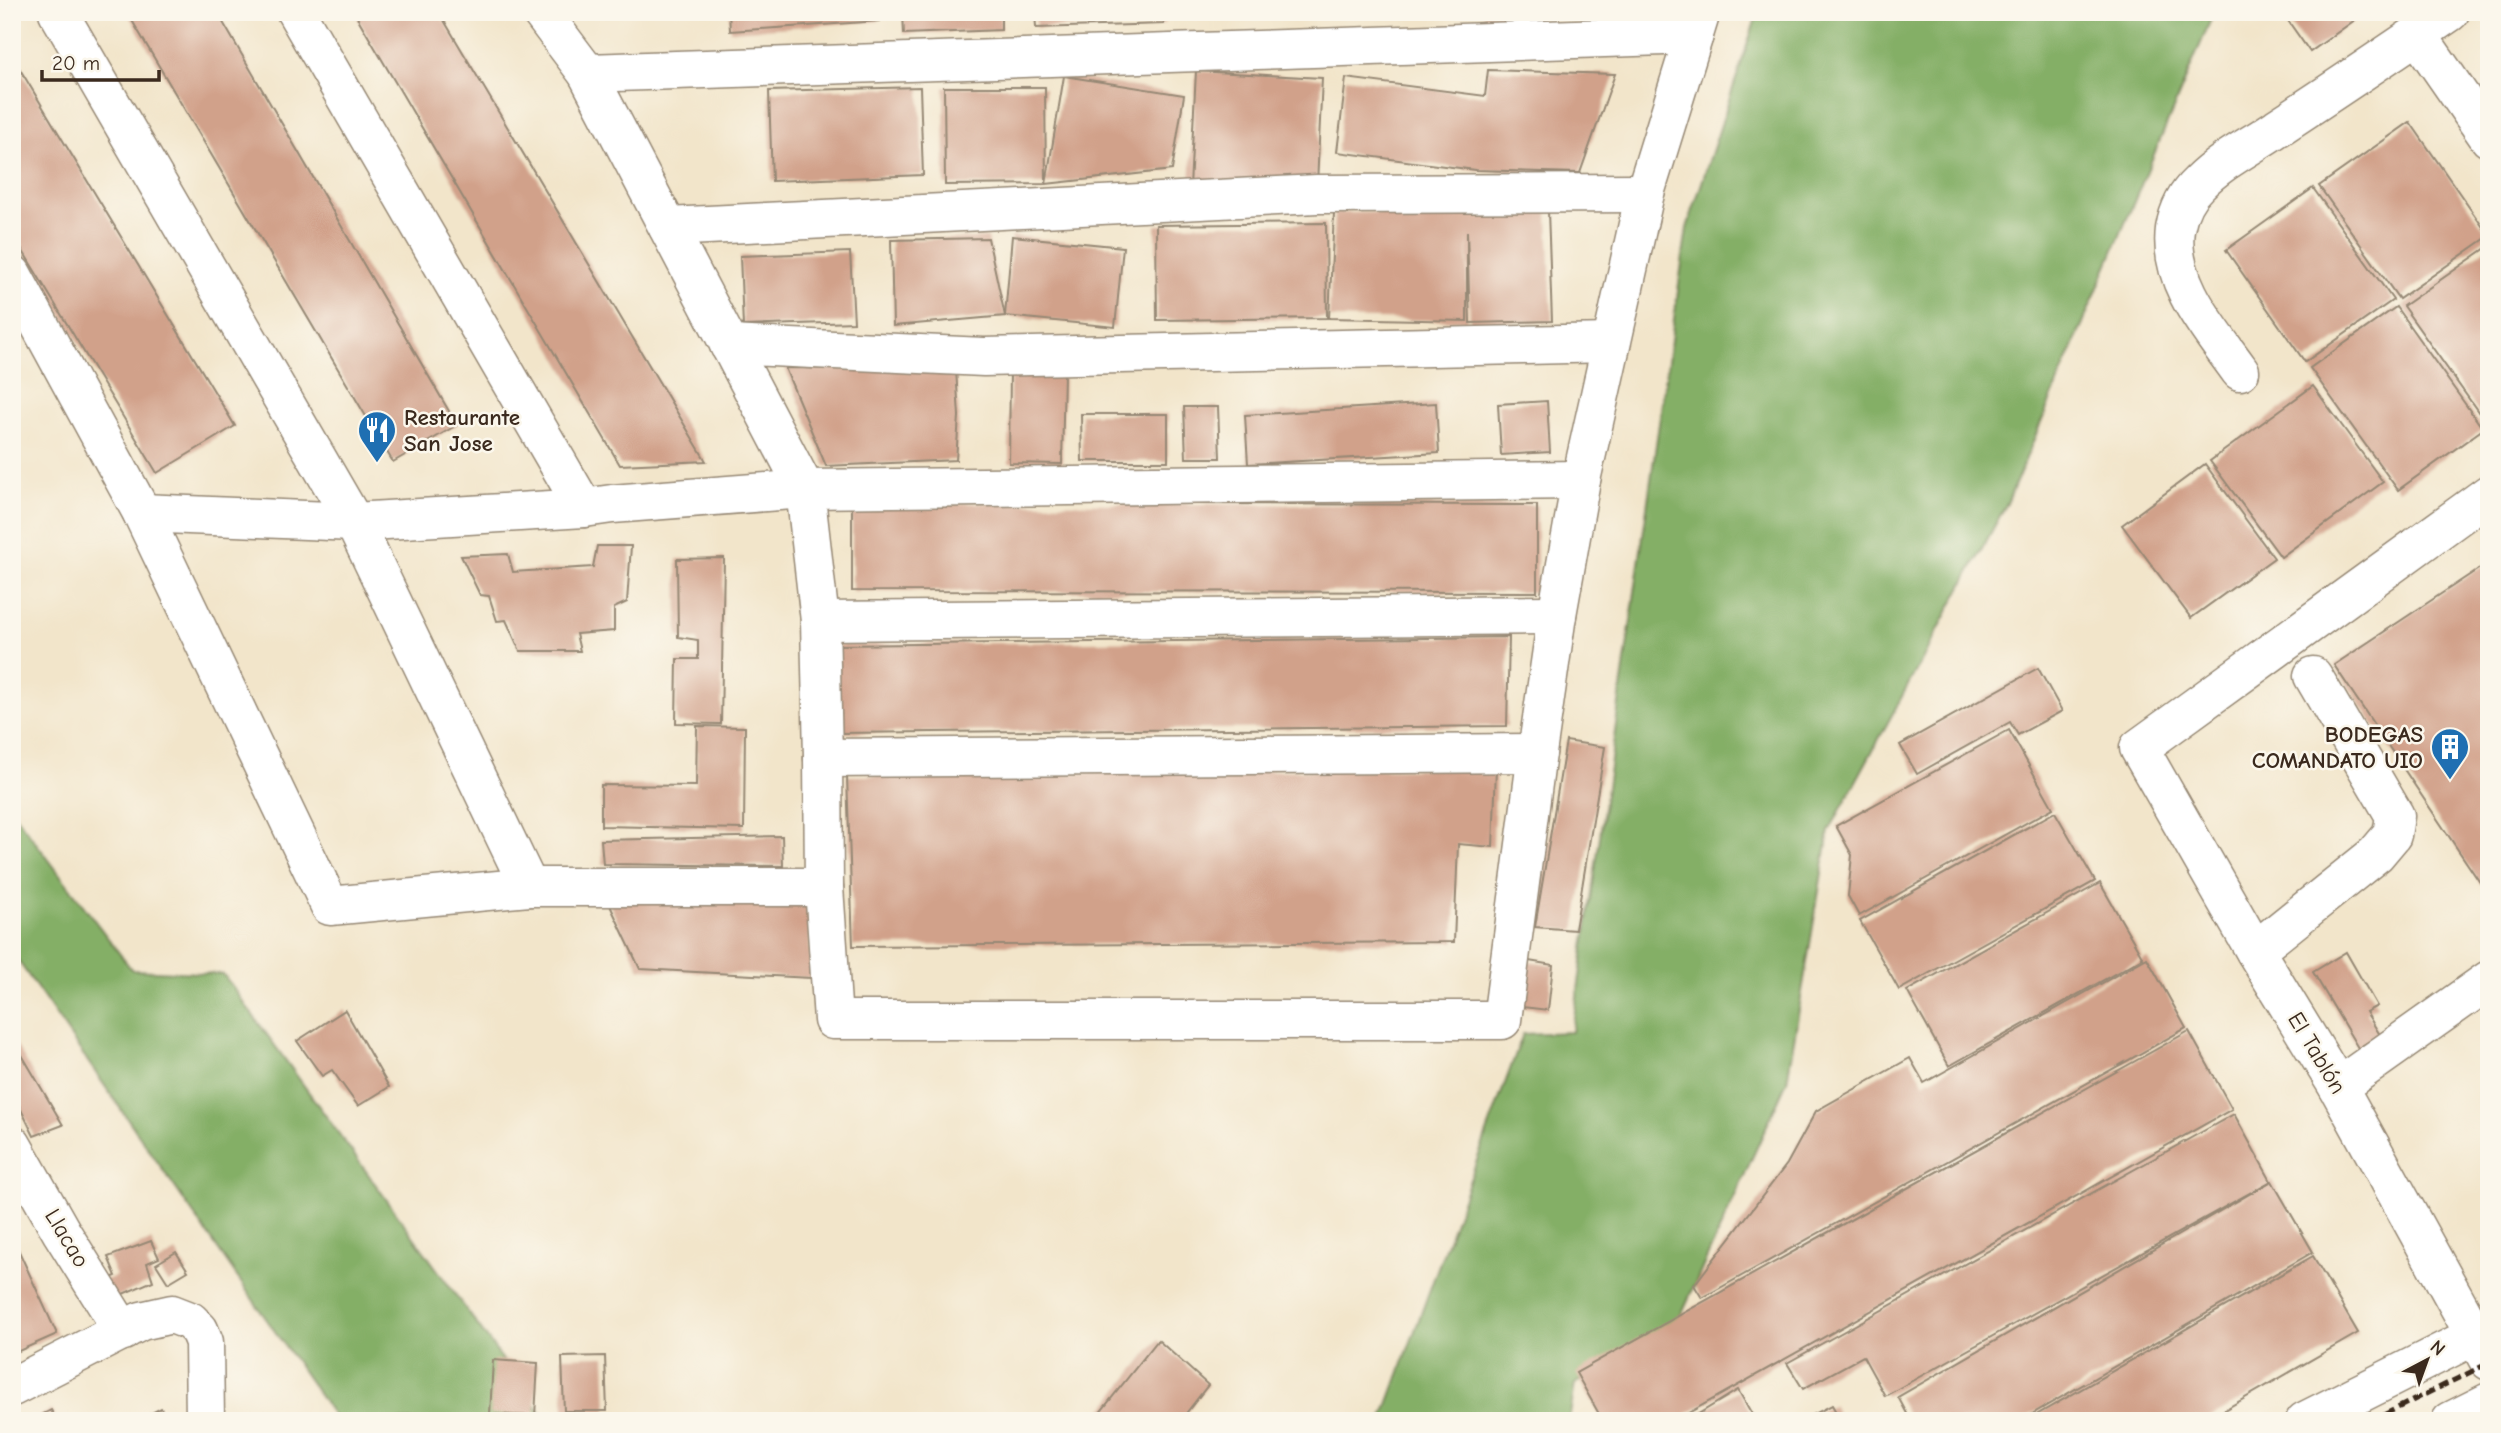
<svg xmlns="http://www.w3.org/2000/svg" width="2501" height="1433" viewBox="0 0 2501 1433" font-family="'Comic Neue',sans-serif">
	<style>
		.forest { fill: #84af66; stroke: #606c42; stroke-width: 2 }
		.building { fill: #d1a18a }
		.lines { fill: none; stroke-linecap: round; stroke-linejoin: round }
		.minor-casing { stroke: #968874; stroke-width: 41 }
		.minor { stroke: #fff; stroke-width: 38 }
		.rail { stroke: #3b2a1e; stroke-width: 5; stroke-dasharray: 10 5; stroke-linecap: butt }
		.labels { text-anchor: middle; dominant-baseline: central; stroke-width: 5; stroke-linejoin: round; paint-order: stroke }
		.poi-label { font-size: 23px; font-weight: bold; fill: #3b2a1e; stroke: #fbf7ec; text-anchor: start }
		.street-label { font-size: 23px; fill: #3b2a1e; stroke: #fbf7ec }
	</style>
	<rect width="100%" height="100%" fill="#fbf7ec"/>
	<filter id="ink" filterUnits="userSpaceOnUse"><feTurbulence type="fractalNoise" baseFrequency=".0143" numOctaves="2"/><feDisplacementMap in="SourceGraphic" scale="14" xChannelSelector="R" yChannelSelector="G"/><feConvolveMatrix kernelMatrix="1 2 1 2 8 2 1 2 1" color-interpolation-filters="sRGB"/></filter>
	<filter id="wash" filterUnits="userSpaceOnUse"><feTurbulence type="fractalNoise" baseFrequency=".00686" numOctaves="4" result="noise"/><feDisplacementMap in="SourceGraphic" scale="28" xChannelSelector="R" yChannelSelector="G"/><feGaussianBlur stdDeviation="1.57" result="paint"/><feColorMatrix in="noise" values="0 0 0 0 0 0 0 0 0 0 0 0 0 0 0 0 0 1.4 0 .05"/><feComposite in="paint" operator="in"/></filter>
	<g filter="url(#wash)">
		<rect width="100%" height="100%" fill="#f2e5ca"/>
		<g class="forest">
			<polygon points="1758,12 2214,12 2008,501 1829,831 1787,1081 1681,1315 1575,1384 1569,1421 1382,1421 1523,1034 1572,1032 1687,228"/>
			<polygon points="12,811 132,970 223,974 547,1421 337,1421 12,952"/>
		</g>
		<g id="blocks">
			<g class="building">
				<polygon points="127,12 217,12 457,425 393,462"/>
				<polygon points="354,12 439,12 706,461 620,465"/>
				<polygon points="729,12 879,12 879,21 730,31"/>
				<polygon points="903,12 1001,12 1001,30 904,34"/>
				<polygon points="1035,12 1164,12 1164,24 1036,28"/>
				<polygon points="1196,12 1305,12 1305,16 1196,15"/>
				<polygon points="1483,12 1527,12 1527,15 1484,16"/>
				<polygon points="2282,12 2366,12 2310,52"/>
				<polygon points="12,56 235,426 157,473 12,233"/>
				<polygon points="1488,70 1615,74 1580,173 1475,170 1337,152 1346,78 1485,96"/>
				<polygon points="1196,71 1322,78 1317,184 1190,187"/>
				<polygon points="1064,76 1184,95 1172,170 1046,184 945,185 944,87 1045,87 1046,184"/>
				<polygon points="920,87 923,175 772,181 769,91"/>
				<polygon points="2410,122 2489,236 2399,299 2319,186"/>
				<polygon points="2313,188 2393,300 2305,362 2226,250"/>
				<polygon points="1548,211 1552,321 1470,323 1467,231 1467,321 1329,318 1334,213"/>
				<polygon points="1326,223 1327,318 1157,320 1156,225"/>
				<polygon points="1012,236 1123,247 1115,327 1005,316"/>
				<polygon points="988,238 1005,316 893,326 891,240"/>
				<polygon points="2489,246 2489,427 2403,306"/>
				<polygon points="850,252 854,322 743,326 740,256"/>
				<polygon points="2396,307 2483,429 2398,490 2310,368"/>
				<polygon points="785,368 956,370 959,416 956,460 826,466"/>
				<polygon points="1010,370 1064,371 1062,464 1009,463"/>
				<polygon points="2313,386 2383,482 2281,557 2210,461"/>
				<polygon points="1547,401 1550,452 1501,455 1498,404"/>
				<polygon points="1436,403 1439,453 1248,464 1245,415"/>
				<polygon points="1184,407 1218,407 1220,458 1186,458"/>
				<polygon points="1081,414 1168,414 1168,461 1082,461"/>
				<polygon points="2205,464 2274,558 2191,618 2122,525"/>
				<polygon points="852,503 1537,505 1537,592 852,591"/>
				<polygon points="597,546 631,546 627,602 614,608 614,631 576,634 580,651 520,651 506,620 497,621 489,596 480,595 461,556 508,554 513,572 593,567"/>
				<polygon points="724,558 721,724 676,723 677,659 698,659 698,640 678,637 677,559"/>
				<polygon points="2489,562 2489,896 2334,665"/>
				<polygon points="1509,637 1507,726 838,733 837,645"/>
				<polygon points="2038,668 2062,711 2018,735 2010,722 1917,774 1900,745"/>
				<polygon points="697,726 745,727 744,829 601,826 601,785 696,786"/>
				<polygon points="2009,730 2053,808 1859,916 1848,896 1852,855 1836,826"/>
				<polygon points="1566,741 1605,747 1575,930 1535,927"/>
				<polygon points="1496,768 1493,847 1458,844 1454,942 853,946 847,776"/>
				<polygon points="2055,812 2095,881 1899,990 1860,921"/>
				<polygon points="782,836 783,866 603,864 601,840"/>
				<polygon points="2100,883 2143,958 1949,1066 1907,991"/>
				<polygon points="606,897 809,904 811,978 640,969"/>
				<polygon points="2346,952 2377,1006 2366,1012 2380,1035 2358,1048 2313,972"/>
				<polygon points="2147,958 2186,1028 1702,1298 1694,1285 1787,1164 1816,1111 1910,1058 1924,1083"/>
				<polygon points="1517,959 1553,965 1548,1010 1513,1006"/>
				<polygon points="345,1010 389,1087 358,1106 332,1070 322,1076 297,1041"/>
				<polygon points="2189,1031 2232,1109 1674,1421 1603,1421 1576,1373"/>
				<polygon points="12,1038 63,1125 34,1136 12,1091"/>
				<polygon points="2234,1114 2271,1181 1885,1396 1863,1356 1803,1389 1787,1363"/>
				<polygon points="2272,1181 2313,1252 2020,1421 1911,1421 1898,1397"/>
				<polygon points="151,1241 159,1258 147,1263 153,1281 109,1300 101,1282 116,1276 108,1257"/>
				<polygon points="17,1247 57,1334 12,1354 12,1249"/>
				<polygon points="176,1252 188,1271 168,1283 156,1264"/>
				<polygon points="2313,1256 2358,1333 2205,1421 2026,1421"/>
				<polygon points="1158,1340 1208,1385 1180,1421 1097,1421 1095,1419"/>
				<polygon points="605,1356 607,1411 564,1411 562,1357"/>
				<polygon points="493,1360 538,1363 535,1416 490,1414"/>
				<polygon points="1738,1390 1756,1421 1687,1421"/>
				<polygon points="1832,1405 1841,1421 1801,1421"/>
				<polygon points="161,1408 167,1421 136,1421"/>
				<polygon points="51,1410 57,1421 30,1421"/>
			</g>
		</g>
	</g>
	<g filter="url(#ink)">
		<use href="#blocks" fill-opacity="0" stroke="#968874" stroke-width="2"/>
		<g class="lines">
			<defs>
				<g id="minor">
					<polyline points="58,12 354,522 529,887"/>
					<polyline points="296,12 584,508"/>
					<polyline points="541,12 587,73 805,489 820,621 823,758 1537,753"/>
					<polyline points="2417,34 2489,138"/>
					<polyline points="587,73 1694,35"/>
					<polyline points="668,227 1317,194 1645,193"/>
					<polyline points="12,274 142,513 330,906 529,887 824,887 823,758"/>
					<polyline points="729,345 984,357 1611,343"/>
					<path d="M2240,371c-29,-41 -72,-88 -65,-142 3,-17 11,-34 24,-46 23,-23 52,-37 78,-55 58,-38 116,-77 173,-116"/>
					<polyline points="2489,494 2139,748 2255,951 2338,1087 2489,1361"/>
					<polyline points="142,513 354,522 584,508 612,504 805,489 1581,480"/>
					<polyline points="820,621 1557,615"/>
					<polyline points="824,887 833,1020 1502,1020 1537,753 1557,615 1581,480 1645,193 1701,12"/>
					<polyline points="2255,951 2376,854 2392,835 2395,816 2313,676"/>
					<polyline points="2338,1087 2489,980"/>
					<polyline points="12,1145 62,1233 123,1331"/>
					<polyline points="12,1387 141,1321 172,1314 190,1321 199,1330 204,1342 205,1421"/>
					<polyline points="2305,1421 2476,1335 2489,1326"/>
					<polyline points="2451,1421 2489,1402"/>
				</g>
			</defs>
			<use href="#minor" class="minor-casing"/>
			<use href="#minor" class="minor"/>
			<polyline class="rail" points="2371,1421 2489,1363"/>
		</g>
	</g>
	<defs>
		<symbol id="restaurant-pin" viewBox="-11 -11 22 30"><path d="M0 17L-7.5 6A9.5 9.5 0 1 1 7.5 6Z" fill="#1f6fb2" stroke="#fbf7ec"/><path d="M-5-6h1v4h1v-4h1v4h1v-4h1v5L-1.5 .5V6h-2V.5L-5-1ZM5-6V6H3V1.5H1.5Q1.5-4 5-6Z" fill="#fff"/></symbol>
		<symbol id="building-pin" viewBox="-11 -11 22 30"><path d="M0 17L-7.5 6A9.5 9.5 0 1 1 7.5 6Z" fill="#1f6fb2" stroke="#fbf7ec"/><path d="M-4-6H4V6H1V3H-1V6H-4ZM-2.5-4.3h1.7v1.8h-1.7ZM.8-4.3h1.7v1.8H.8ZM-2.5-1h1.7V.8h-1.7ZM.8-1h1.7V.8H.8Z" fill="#fff"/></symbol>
	</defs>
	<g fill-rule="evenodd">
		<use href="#restaurant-pin" x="355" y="408" width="44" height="60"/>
		<use href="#building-pin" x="2428" y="725" width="44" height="60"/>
	</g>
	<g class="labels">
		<g class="poi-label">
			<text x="404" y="417">Restaurante<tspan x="404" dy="26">San Jose</tspan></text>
			<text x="2423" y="734" text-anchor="end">BODEGAS<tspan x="2423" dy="26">COMANDATO UIO</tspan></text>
		</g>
		<g class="street-label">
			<text transform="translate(2317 1053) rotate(59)">El Tablón</text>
			<text transform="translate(67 1238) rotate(59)">Llacao</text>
		</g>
	</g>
	<rect width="2501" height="1433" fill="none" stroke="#fbf7ec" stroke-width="42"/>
	<g transform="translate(2427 1360) rotate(41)" stroke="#fbf7ec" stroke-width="5" paint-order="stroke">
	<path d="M0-5L12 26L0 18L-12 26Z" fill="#3b2a1e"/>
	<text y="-10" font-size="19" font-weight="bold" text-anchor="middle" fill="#3b2a1e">N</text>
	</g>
	<path d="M42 70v10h117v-10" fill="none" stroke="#3b2a1e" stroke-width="3.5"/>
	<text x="52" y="70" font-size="21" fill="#3b2a1e" stroke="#fbf7ec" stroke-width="5" paint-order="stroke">20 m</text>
</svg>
